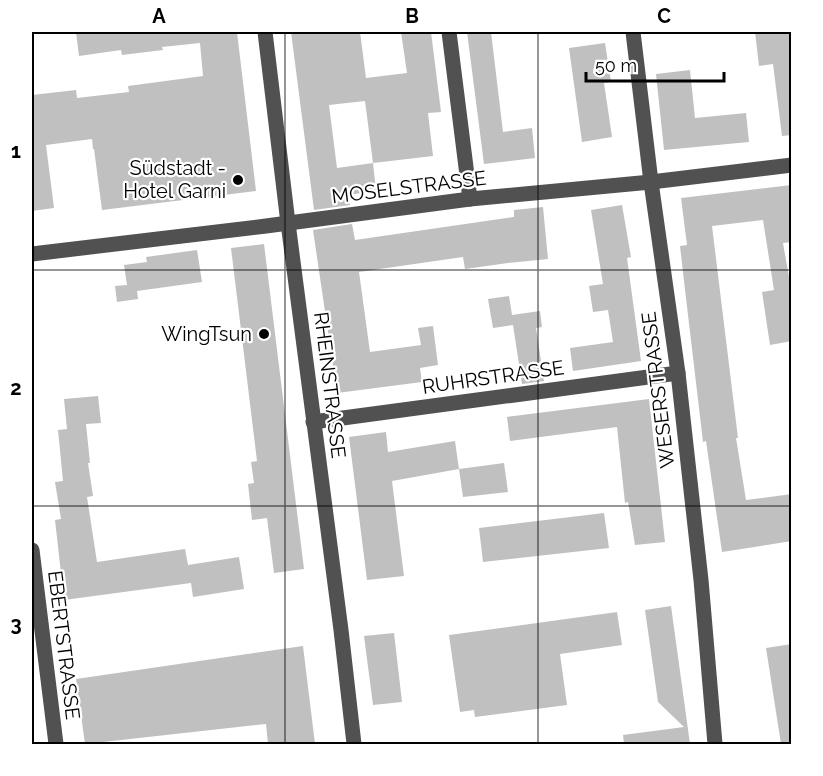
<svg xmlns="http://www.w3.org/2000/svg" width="823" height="776" viewBox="0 0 823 776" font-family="Raleway,sans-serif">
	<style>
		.building { fill: #c0c0c0; fill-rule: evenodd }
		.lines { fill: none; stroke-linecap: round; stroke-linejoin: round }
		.minor { stroke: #515151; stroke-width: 15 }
		.grid { fill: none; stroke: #000; stroke-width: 1.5; stroke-opacity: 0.55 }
		.poi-dot { fill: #000; stroke: #fff; stroke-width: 2 }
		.labels { text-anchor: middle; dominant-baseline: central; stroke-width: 4.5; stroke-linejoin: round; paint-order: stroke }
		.poi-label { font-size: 20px; fill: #000; stroke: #fff; text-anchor: end }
		.street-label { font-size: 20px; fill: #000; stroke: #fff }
		.neatline { fill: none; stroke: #000; stroke-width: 2 }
		.grid-label { font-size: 20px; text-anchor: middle; font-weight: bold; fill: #000 }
	</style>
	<rect width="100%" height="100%" fill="#fff"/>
	<g class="building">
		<polygon points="76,32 237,32 256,191 102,210 94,149 93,149 92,139 46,145 54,208 32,211 32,95 76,90 77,98 129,92 128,86 203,76 200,43 162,47 163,50 122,55 121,50 79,56"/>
		<path d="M291,32h69l6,46 41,-5 -6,-41h30l10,80 -13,1 5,43 -60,7 3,28 -28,4 2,10 -36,5zM365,101l8,62 -36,5 -8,-63z"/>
		<polygon points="467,32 491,32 503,132 532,128 535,158 484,164"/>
		<polygon points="755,32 792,32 792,135 782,136 773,64 759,66"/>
		<polygon points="605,43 611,82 604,83 612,137 582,142 569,48"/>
		<polygon points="690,70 695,118 746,113 749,142 664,150 656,74"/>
		<polygon points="792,185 792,242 783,243 792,294 792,341 770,345 762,292 774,290 763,220 712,226 738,438 736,438 746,500 792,494 792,541 722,552 706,441 703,442 684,281 680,246 687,245 681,198"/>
		<polygon points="622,205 631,257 627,258 641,361 573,371 570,348 613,342 608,310 593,312 589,286 603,284 591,210"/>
		<polygon points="543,207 548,259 508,263 465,269 463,257 359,272 370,352 421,345 418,328 433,326 438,365 420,368 422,382 337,393 313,230 352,224 355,240 514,217 514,210"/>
		<polygon points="264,244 304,569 274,573 267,518 252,520 248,484 254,483 251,462 257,461 231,248"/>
		<polygon points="197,250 202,282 137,291 138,299 117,302 115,286 127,285 124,265 147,262 146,257"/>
		<polygon points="509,296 512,315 540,311 542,327 536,328 544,381 522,384 513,325 493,328 488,299"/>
		<polygon points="98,396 101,423 86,424 90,463 88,463 93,496 87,497 97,562 185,549 188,565 239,557 244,589 193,597 191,583 64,600 55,520 61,519 55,482 63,481 58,430 67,429 64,399"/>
		<polygon points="649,399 665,542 635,545 628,502 625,503 617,427 510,441 507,417"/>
		<polygon points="386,432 388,452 455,441 459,469 392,481 404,576 367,580 349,437"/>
		<polygon points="504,463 508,492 463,497 459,469"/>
		<polygon points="604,513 609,548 483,562 479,528"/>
		<polygon points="671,606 690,744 624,744 623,735 684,727 658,702 645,610"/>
		<polygon points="617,612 622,645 560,654 567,705 475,717 474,710 460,712 449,635"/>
		<polygon points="394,633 402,702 373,705 364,636"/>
		<polygon points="792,644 792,744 781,744 766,648"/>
		<polygon points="303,646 315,744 268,744 266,724 85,744 76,679"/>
	</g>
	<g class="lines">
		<g class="minor">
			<polyline points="265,32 288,223 341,630 354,744"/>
			<polyline points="449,32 470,199"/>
			<polyline points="633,32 651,182 678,373 701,580 715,744"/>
			<polyline points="32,254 266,226 470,199 651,182 792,165"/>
			<polyline points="313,422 678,373"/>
			<polyline points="32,550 56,744"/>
		</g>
	</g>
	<path class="grid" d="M285,32v712M538,32v712M32,270h760M32,506h760"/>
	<g class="poi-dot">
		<circle cx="238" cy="180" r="6"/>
		<circle cx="264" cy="334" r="6"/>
	</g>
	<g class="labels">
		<g class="poi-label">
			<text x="226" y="168">Südstadt -<tspan x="226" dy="23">Hotel Garni</tspan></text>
			<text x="252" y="334">WingTsun</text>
		</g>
		<g class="street-label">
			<text transform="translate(409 187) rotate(-7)">MOSELSTRASSE</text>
			<text transform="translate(493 377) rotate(-8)">RUHRSTRASSE</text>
			<text transform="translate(330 385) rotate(83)">RHEINSTRASSE</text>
			<text transform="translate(658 390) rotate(-97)">WESERSTRASSE</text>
			<text transform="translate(64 645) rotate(83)">EBERTSTRASSE</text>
		</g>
	</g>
	<rect width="823" height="776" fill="none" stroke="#ffffff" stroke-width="66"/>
	<path d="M586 72v9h138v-9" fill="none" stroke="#000000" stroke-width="3"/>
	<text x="595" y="72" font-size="18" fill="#000000" stroke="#ffffff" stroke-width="4.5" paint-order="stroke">50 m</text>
	<rect x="33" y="33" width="757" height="710" class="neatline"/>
	<g class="grid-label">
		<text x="159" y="23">A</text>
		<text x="412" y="23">B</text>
		<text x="664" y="23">C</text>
		<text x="16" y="158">1</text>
		<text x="16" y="395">2</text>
		<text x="16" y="631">3</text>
	</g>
</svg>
